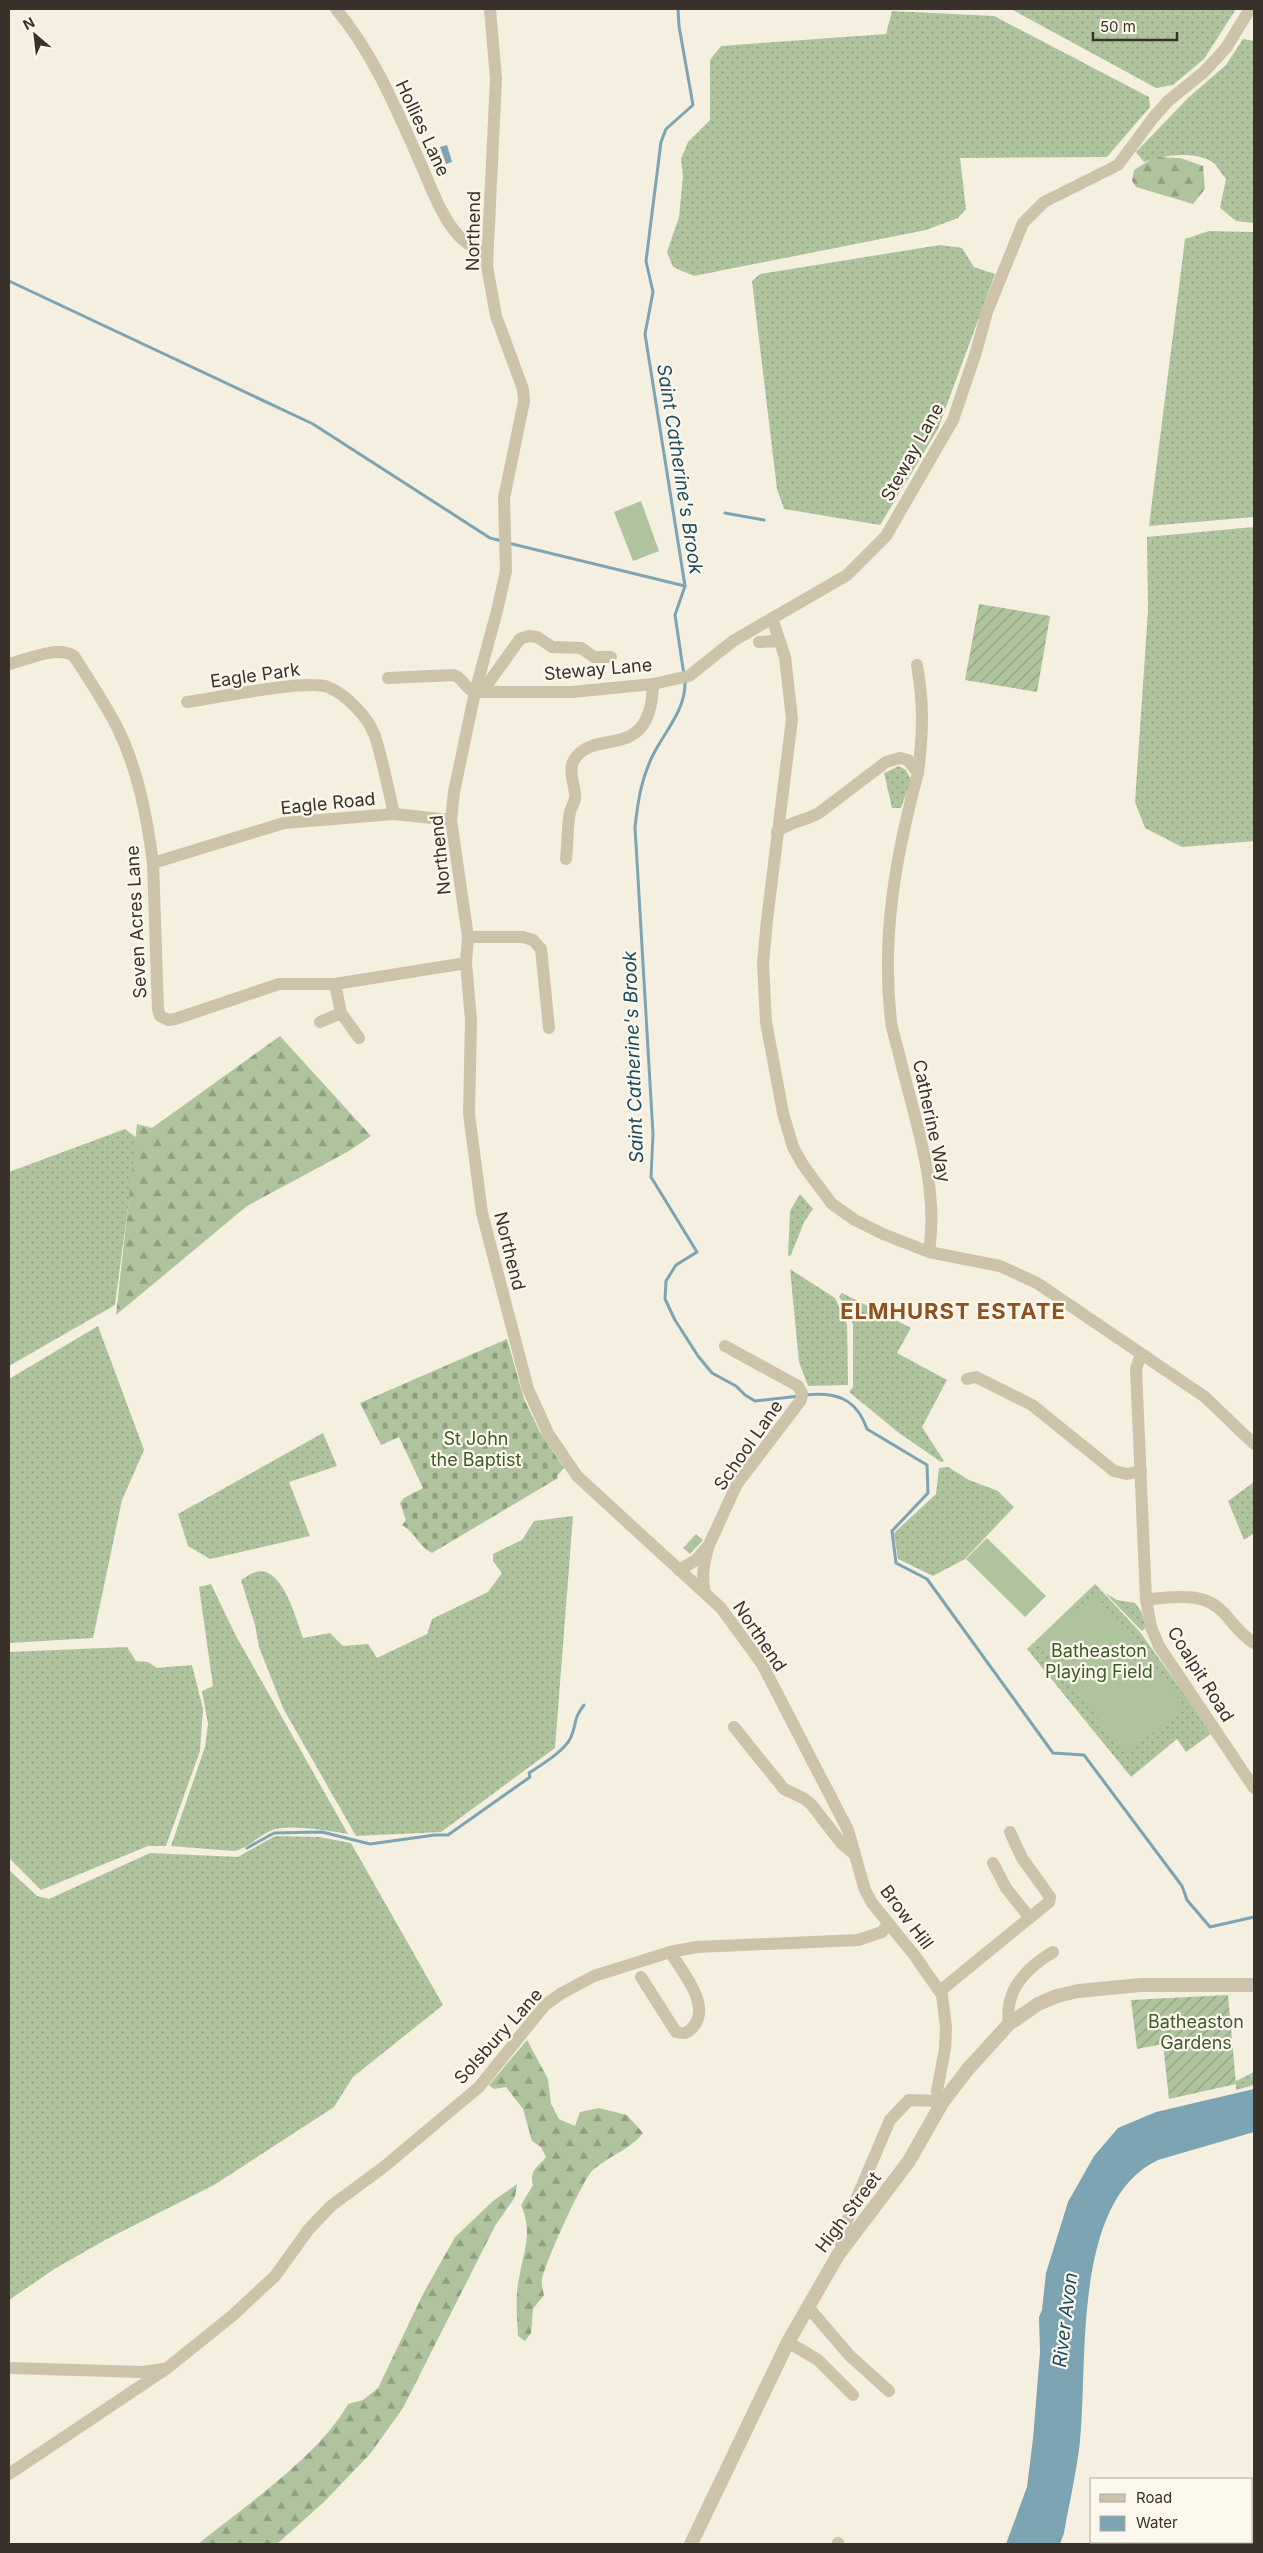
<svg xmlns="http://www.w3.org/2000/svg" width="1263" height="2553" viewBox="0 0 1263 2553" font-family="Inter,sans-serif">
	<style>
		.grass { fill: url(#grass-dots) }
		.forest { fill: url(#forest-firs) }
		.cemetery { fill: url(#cemetery-stones) }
		.garden { fill: url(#garden-furrows) }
		.pitch { fill: #afc49e }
		.water { fill: #7ca4b2 }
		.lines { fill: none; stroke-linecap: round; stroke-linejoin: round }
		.stream { stroke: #7ca4b2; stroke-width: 3 }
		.minor { stroke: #cdc2aa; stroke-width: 12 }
		.tertiary { stroke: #cdc2aa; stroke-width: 14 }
		.labels { text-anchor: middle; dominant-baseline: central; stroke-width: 4.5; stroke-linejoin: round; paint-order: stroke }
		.street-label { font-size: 18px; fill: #3a322a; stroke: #fbf7ec }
		.park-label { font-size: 18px; fill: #3f592c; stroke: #fbf7ec }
		.water-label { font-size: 19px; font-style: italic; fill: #1d4b5e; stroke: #fbf7ec }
		.district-label { font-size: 22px; font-weight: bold; letter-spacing: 1px; fill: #8c521f; stroke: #fbf7ec }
	</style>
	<defs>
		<pattern id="grass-dots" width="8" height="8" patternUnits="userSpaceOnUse" patternTransform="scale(1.25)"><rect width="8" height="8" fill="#afc49e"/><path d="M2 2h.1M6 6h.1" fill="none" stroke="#8fa081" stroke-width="1.8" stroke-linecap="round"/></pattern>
		<pattern id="forest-firs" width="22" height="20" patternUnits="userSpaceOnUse" patternTransform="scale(1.25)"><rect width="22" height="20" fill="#afc49e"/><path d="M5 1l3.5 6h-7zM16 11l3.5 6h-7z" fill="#8fa081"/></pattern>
		<pattern id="cemetery-stones" width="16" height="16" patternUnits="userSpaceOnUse" patternTransform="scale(1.25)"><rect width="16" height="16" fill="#afc49e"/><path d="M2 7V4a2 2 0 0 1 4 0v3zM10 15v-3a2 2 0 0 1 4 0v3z" fill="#8fa081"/></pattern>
		<pattern id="garden-furrows" width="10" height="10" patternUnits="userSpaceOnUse" patternTransform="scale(1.25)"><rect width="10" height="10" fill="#afc49e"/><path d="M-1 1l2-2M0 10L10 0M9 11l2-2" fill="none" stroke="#8fa081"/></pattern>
	</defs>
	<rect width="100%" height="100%" fill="#f4efdf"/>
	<g class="grass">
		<polygon points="1011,9 1236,9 1204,59 1173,85 1156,88"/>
		<polygon points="892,11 994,16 1149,97 1150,107 1107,157 960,158 966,209 958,218 926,230 694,276 673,267 667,252 679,217 683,176 681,159 688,142 710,120 710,60 721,46 886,34"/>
		<path d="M1243,39l11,2v182l-18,-2 -16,-13 6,-29c-4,-4 -8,-12 -12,-16 -19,-13 -50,-8 -70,-1l-8,-10 53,-55 37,-32z"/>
		<polygon points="1209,231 1254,232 1254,517 1149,526 1185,239"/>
		<polygon points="940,245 962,248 974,267 995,274 938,429 880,525 784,509 777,489 752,281 760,274"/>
		<polygon points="1254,527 1254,841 1182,847 1145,828 1135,802 1148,611 1147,537"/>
		<polygon points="899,766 906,770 911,780 901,808 892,808 884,773"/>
		<polygon points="125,1129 137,1138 115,1305 9,1366 9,1172"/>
		<polygon points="800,1194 813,1209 804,1222 791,1255 788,1256 790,1211"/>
		<polygon points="790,1269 835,1298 847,1324 848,1385 808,1386 799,1362"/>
		<polygon points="842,1293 911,1328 897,1353 947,1380 922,1427 944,1461 941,1462 899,1433 849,1392 853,1387 853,1324 839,1296"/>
		<polygon points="98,1326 144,1450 122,1500 93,1638 9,1643 9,1379"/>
		<polygon points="323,1433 337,1466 289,1482 310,1536 210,1559 188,1546 178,1514"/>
		<polygon points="948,1467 969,1480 998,1491 1014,1507 965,1559 933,1576 898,1559 894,1533 936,1494 939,1468"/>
		<polygon points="1254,1482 1254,1533 1244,1540 1228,1501"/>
		<path d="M573,1516l-18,232 -114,84 -85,4 -73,-128 -24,-61 -4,-22 -14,-45c5,-3 10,-7 15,-8 26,-8 40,47 47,66l27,-5 13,13 25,-2 9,14 50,-24 5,-15 56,-27 14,-19 -9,-12v-7l29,-14 12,-19z"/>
		<path d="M211,1584l25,52 112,198c-19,-3 -61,-11 -78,-3 -13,6 -23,18 -37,20l-62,-5 34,-99 3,-23 -6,-33 11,-5 -14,-99z"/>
		<polygon points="1095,1584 1140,1632 1212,1733 1186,1752 1177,1739 1131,1777 1027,1649"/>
		<polygon points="1105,1593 1117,1600 1135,1603 1141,1611 1146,1627 1142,1631"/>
		<polygon points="127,1647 136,1661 148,1662 157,1668 192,1665 203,1709 200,1751 166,1846 148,1846 41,1890 9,1858 9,1652"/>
		<polygon points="275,1836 319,1837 351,1843 443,2005 353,2077 334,2107 214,2185 107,2239 56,2268 9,2300 9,1870 37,1896 49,1899 150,1853 238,1857"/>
		<polygon points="1254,2072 1254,2085 1236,2090 1236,2081"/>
	</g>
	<g class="forest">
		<polygon points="1155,157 1180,158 1203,166 1205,189 1193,204 1136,187 1132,181 1134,170"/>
		<polygon points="280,1036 371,1136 349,1151 247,1206 116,1315 137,1124 152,1128"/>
		<path d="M527,2040l21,39 3,25 8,15 16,7 5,-14 19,-4 28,7 16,18c-13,17 -35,23 -51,38 -10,10 -48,94 -50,109 -1,4 1,10 2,15l-11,14 -2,24 -6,8 -7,-5c-1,-19 -3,-39 1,-58 5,-28 14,-45 2,-73l12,-20c-4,-16 5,-17 13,-28l-5,-10 -9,-6 -9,-32 -17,-22 -12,2 -5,-4z"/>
		<path d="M517,2184l-2,13 -20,29 -92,182 -33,46 -46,48 -47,42h-79c47,-38 121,-88 150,-140l15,-4 15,-12 45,-94 32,-57 38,-36z"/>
	</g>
	<path class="cemetery" d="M507,1339l17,60 16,33 24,36 -7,8 1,2 -126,75c-13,-6 -17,-21 -30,-28l4,-5 -6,-17 4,-5 19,-10 -24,-51 -18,8 -21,-42z"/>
	<g class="garden">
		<polygon points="979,604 1050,616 1037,692 965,680"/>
		<polygon points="1228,1995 1236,2084 1169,2099 1163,2044 1137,2049 1131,2000"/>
	</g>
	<g class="pitch">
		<polygon points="641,501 659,551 633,561 614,512"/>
		<polygon points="696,1534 703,1540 690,1554 683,1548"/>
		<polygon points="987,1538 1046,1596 1025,1617 966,1559"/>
		<polygon points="1095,1594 1185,1707 1126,1754 1036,1641"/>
	</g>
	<g class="water">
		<polygon points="447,145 452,162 446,164 440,147"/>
		<path d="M1254,2089v43l-96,28c-83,39 -71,191 -77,268 -2,35 -11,70 -17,105l-4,11h-54l21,-57 6,-48 7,-87 -1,-35 3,-7 4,-37 22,-71 26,-46 24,-28 38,-16z"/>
	</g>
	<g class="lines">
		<g class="stream">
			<polyline points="678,9 679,26 693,105 666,129 661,142 646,261 653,292 645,334 685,586 675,615 684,675"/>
			<polyline points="9,281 313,424 490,538 502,541"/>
			<polyline points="725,513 764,520"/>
			<polyline points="508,543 685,586"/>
			<path d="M685,681c1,29 -20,50 -32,74 -12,24 -15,46 -18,72l18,307 -2,43 46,75 -21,13 -10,16 -1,18 10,21 23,36 14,17 24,13 9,9 10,6 45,-5"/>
			<path d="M806,1395c30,-3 50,3 61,34l60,36 1,28 -36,38 4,32 31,16 126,174 31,2 98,131 5,14 23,27 44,-10"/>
			<path d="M247,1848l27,-15 48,-1 48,12 65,-9h13l82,-58 -1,-4c12,-8 37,-23 42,-36 6,-14 2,-18 13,-32"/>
		</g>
		<g class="minor">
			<path d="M336,9c37,44 60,99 83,151 11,24 21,55 39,75 8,9 17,14 28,18"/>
			<polyline points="490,9 496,79 487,266 496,316 523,389 524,401 504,498 506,571 497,611 475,692 454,792 451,820 468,937 466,963 471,1020 469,1114 482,1213 528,1389 548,1433 577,1476 721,1608 762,1664 848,1830 865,1890 872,1903 915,1956 942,1995 946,2027 945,2049 937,2091 938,2101 942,2103"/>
			<polyline points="772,618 785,657 792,719 767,920 763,964 766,1022 783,1113 793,1147 803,1165 832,1204 855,1220 883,1234 929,1252 1000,1266 1037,1283 1205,1397 1254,1444"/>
			<polyline points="759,642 780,641"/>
			<path d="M9,664c18,-4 48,-19 65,-8 15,24 31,47 44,73 20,41 29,88 35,134l5,146 2,7 8,4 7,-1 104,-35h56l131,-21"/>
			<path d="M917,665c7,41 6,67 1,108"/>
			<path d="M388,678l66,-3c10,4 10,13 21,17h97l81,-8 36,-8 44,-35 114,-66 39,-39 67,-116 23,-68 11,-40 36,-89 21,-21 74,-37 35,-47 15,-17 36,-29 22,-24 24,-39"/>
			<polyline points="475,692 489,682 520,639 529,636 537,637 552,647 581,648 594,657 611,657"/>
			<path d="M187,702c28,-4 119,-23 141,-15 19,8 40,30 47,49 8,25 13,52 19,78"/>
			<path d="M777,832c13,-11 28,-11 42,-19l67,-51 14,-4 8,2 10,13c-22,81 -37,164 -27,248 2,14 7,27 10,41 15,61 38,126 28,190"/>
			<path d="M566,859c2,-15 1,-32 4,-47 2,-6 6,-11 5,-18 -1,-11 -7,-24 -1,-34 20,-34 77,5 79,-76"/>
			<polyline points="153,863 284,823 394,814 451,820"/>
			<polyline points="468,937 523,937 533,940 541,949 549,1028"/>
			<polyline points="335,984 341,1013 359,1038"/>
			<polyline points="320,1022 341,1013"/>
			<polyline points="1141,1354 1136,1369 1146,1599 1151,1627 1159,1646 1254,1788"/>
			<polyline points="967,1379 976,1377 1032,1405 1114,1471 1127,1474 1141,1471"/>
			<polyline points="709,1545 737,1484 801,1400 802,1393 798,1386 725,1346"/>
			<path d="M679,1570l17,-10 13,-15c-5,17 -8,31 -4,48"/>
			<path d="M1146,1599c28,-1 57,-9 78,14 9,10 18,23 30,30"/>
			<polyline points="734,1727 784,1789 803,1798 811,1804 842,1844 855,1855"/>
			<polyline points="993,1863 1006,1888 1030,1918"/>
			<path d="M641,1977l35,55c8,2 11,2 17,-5 19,-21 -11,-56 -23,-75"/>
			<polyline points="940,1991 1049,1902 1050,1897 1022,1858 1010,1832"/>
			<path d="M1009,2024c-5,-34 17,-56 44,-72"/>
			<polyline points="845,2244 840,2242 840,2237 890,2120 909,2100 938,2101"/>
			<polyline points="808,2307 850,2356 889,2391"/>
			<polyline points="788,2342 818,2360 853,2395"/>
			<polyline points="9,2368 143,2372 163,2369"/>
			<polyline points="9,2474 166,2369 232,2316 275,2276 309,2229 331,2206 385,2166 479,2087 545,2005 562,1993 594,1976 670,1952 697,1947 858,1940 882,1932 888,1924"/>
			<polyline points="838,2544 838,2543"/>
		</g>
		<polyline class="tertiary" points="691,2544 788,2342 838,2255 909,2161 942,2103 968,2069 1009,2024 1038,2004 1057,1996 1078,1991 1141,1985 1254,1985"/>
	</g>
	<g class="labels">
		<g class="street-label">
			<text transform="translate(423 128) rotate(65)">Hollies Lane</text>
			<text transform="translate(473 231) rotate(-89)">Northend</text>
			<text transform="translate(912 452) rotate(-61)">Steway Lane</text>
			<text transform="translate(598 669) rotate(-5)">Steway Lane</text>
			<text transform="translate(255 675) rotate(-8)">Eagle Park</text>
			<text transform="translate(328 803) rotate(-6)">Eagle Road</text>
			<text transform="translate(440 855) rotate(-96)">Northend</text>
			<text transform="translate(136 922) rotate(-93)">Seven Acres Lane</text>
			<text transform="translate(932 1121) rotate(78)">Catherine Way</text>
			<text transform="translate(510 1251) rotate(76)">Northend</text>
			<text transform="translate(748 1445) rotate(-55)">School Lane</text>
			<text transform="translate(760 1636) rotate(56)">Northend</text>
			<text transform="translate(1201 1674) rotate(58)">Coalpit Road</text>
			<text transform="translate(907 1917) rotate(53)">Brow Hill</text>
			<text transform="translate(498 2036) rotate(-48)">Solsbury Lane</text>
			<text transform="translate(848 2212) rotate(-53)">High Street</text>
		</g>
		<g class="park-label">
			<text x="476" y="1438">St John<tspan x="476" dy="21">the Baptist</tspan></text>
			<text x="1099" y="1650">Batheaston<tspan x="1099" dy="21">Playing Field</tspan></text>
			<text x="1196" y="2021">Batheaston<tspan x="1196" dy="21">Gardens</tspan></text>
		</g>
		<g class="water-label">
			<text transform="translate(680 469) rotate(81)">Saint Catherine's Brook</text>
			<text transform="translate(633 1057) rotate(-92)">Saint Catherine's Brook</text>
			<text transform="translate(1065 2320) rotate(-83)">River Avon</text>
		</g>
		<g class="district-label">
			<text x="953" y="1311">ELMHURST ESTATE</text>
		</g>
	</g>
	<rect width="1263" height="2553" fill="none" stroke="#3a322a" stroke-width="20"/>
	<rect x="1090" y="2478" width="162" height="65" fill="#fbf7ec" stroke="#aea89e"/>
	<rect x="1100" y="2494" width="25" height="8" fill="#cdc2aa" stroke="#aea89e"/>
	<text x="1136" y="2503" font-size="15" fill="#3a322a">Road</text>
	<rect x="1100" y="2516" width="25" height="15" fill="#7ca4b2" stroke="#aea89e"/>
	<text x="1136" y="2528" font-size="15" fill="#3a322a">Water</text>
	<g transform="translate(35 35) rotate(332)" stroke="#fbf7ec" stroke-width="4" paint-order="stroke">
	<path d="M0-4L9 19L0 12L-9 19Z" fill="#3a322a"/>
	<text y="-8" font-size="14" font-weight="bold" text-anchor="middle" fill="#3a322a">N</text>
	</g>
	<path d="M1093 32v8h84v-8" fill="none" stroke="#3a322a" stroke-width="2.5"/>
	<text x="1100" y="32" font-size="15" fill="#3a322a" stroke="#fbf7ec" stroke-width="4" paint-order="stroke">50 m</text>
</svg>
